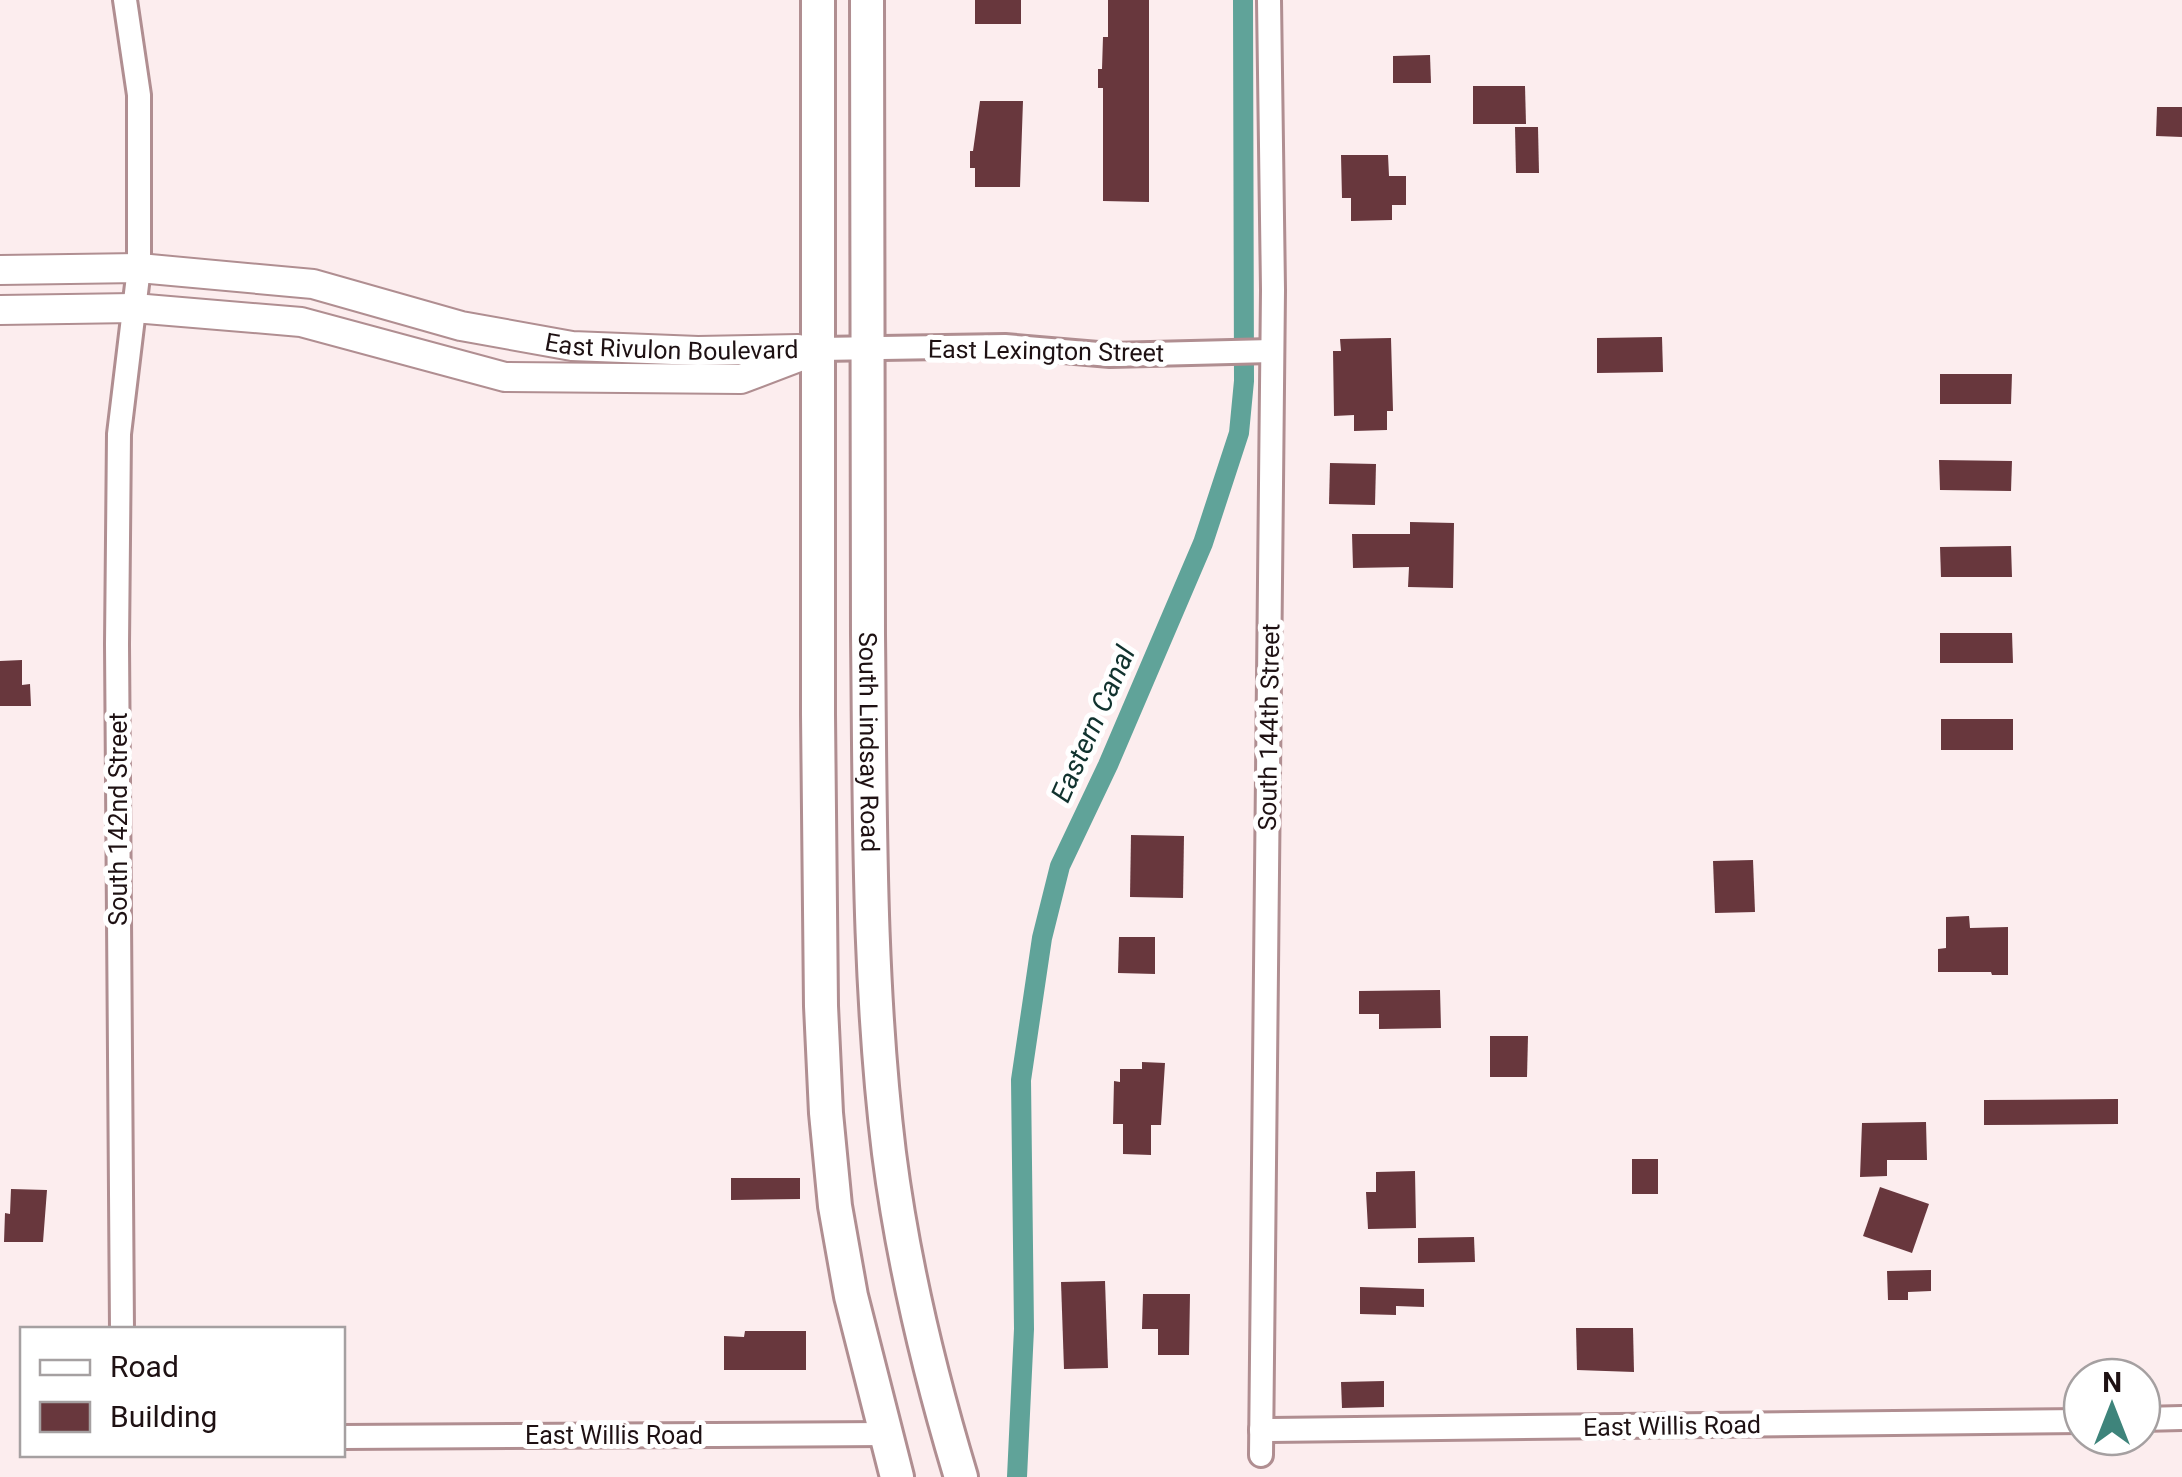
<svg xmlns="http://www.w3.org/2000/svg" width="2182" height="1477" viewBox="0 0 2182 1477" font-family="Roboto,sans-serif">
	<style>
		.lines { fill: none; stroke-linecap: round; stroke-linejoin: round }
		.canal { stroke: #60a399; stroke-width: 20 }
		.building { fill: #68373d }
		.minor-casing { stroke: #b08e91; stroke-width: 28 }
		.tertiary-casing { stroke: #b08e91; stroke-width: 32 }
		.secondary-casing { stroke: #b08e91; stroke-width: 38 }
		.minor { stroke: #fff; stroke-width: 22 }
		.tertiary { stroke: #fff; stroke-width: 28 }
		.secondary { stroke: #fff; stroke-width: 32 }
		.labels { text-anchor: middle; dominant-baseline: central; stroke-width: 10; stroke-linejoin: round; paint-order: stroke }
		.street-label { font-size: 25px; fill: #1e1113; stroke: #fff }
		.water-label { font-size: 28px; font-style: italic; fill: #10322e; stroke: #fff }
	</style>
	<rect width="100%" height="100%" fill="#fcedee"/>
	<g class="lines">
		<polyline class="canal" points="1017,1477 1024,1329 1021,1080 1042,938 1060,866 1108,765 1203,543 1239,433 1244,381 1243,0"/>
	</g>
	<g class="building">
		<rect x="975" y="0" width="46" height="24"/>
		<polygon points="1108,0 1149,0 1149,202 1103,201 1103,88 1098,88 1098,69 1102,69 1103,37 1108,37"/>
		<polygon points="1430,55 1431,83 1393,83 1393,56"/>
		<polygon points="1473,86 1525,86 1526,124 1473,124"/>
		<polygon points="980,101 1023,101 1020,187 975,187 975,168 970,168 970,151 973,151"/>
		<polygon points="2157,107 2182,107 2182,137 2156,136"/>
		<polygon points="1515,127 1538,127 1539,173 1516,173"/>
		<polygon points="1341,155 1388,155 1389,176 1406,176 1406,205 1392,205 1392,220 1351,221 1351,198 1342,198"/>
		<polygon points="1662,337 1663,372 1597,373 1597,338"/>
		<polygon points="1391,338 1393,411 1387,411 1387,430 1354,431 1354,415 1334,416 1333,351 1341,351 1340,339"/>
		<polygon points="1940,374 2012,374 2011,404 1940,404"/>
		<polygon points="1939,460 2012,461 2011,491 1940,490"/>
		<polygon points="1330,463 1376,464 1375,505 1329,504"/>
		<polygon points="1410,522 1454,523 1453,588 1408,587 1409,567 1353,568 1352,534 1410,534"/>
		<polygon points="2011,546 2012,577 1941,577 1940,547"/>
		<polygon points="1940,633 2012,633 2013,663 1940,663"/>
		<polygon points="22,660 22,685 30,684 31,706 0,706 0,661"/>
		<rect x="1941" y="719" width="72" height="31"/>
		<polygon points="1131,835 1184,836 1183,898 1130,897"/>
		<polygon points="1753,860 1755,912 1715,913 1713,861"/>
		<polygon points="1969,916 1970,928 2008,927 2008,975 1992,975 1991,972 1938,972 1938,949 1946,948 1946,917"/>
		<polygon points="1119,937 1155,937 1155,974 1118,973"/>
		<polygon points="1440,990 1441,1028 1379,1029 1379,1014 1359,1014 1359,991"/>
		<polygon points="1490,1036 1528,1036 1527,1077 1490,1077"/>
		<polygon points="1142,1062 1165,1063 1161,1125 1151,1125 1151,1155 1123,1154 1123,1124 1113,1124 1114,1081 1120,1082 1120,1069 1142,1069"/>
		<polygon points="2118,1099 2118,1124 1984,1125 1984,1100"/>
		<polygon points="1926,1122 1927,1160 1887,1160 1887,1176 1860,1177 1862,1123"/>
		<rect x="1632" y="1159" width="26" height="35"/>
		<polygon points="1415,1171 1416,1228 1368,1229 1366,1192 1376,1192 1376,1172"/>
		<polygon points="731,1178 800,1178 800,1199 731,1200"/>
		<polygon points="1880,1187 1929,1204 1912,1253 1863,1236"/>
		<polygon points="11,1189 47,1190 43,1242 4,1242 5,1213 10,1214"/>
		<polygon points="1474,1237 1475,1262 1418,1263 1418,1238"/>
		<polygon points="1931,1270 1931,1291 1908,1292 1908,1300 1888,1300 1887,1271"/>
		<polygon points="1105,1281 1108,1368 1064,1369 1061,1282"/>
		<polygon points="1360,1287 1424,1289 1424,1307 1396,1306 1396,1315 1360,1314"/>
		<polygon points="1143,1294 1190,1294 1189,1355 1158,1355 1158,1329 1142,1329"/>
		<polygon points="1576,1328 1633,1328 1634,1372 1577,1370"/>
		<polygon points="745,1331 806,1331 806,1370 724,1370 724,1336 744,1337"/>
		<polygon points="1384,1381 1384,1407 1342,1408 1341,1382"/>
	</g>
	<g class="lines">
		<defs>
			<g id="minor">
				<polyline points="820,349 1005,346 1110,355 1272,351"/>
				<polyline points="122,1330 117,644 119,434 139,268 139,95 125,0"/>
				<polyline points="2142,1419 2182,1418"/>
				<polyline points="1261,1430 2082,1421"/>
				<polyline points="342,1437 886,1434"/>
				<polyline points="1261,1455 1273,290 1269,0"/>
			</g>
			<g id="tertiary">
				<path id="s1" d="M0,270l139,-2 174,16 148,42 111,20 126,5 100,-2"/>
				<polyline points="0,310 134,308 301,322 505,377 741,379 820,349"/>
			</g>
			<g id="secondary">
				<polyline points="818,0 818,714 821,1006 826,1113 835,1206 851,1296 897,1477"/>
				<path id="s2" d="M867,0c0,211 0,422 1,634 2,173 0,347 21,519 14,110 40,218 72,324"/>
			</g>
		</defs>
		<use href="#minor" class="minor-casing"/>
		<use href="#tertiary" class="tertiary-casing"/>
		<use href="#secondary" class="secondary-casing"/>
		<use href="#minor" class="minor"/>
		<use href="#tertiary" class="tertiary"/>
		<use href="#secondary" class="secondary"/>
	</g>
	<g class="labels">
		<g class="street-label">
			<text stroke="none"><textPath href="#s1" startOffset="680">East Rivulon Boulevard</textPath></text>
			<text transform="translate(1046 351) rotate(1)">East Lexington Street</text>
			<text transform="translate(1269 727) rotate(-89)">South 144th Street</text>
			<text stroke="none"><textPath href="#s2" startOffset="742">South Lindsay Road</textPath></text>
			<text transform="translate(118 819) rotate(-90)">South 142nd Street</text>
			<text transform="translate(1672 1426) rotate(-1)">East Willis Road</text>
			<text x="614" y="1435">East Willis Road</text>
		</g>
		<g class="water-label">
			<text transform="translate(1093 724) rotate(-66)">Eastern Canal</text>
		</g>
	</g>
	<rect x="20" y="1327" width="325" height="130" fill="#ffffff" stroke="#a5a0a1" stroke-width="2.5"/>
	<rect x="40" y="1360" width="50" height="15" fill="#ffffff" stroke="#a5a0a1" stroke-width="2.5"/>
	<text x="110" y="1377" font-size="30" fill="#1e1113">Road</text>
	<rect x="40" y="1402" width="50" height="30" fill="#68373d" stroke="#a5a0a1" stroke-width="2.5"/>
	<text x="110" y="1427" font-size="30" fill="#1e1113">Building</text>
	<g transform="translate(2112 1407)"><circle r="48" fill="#ffffff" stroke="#a5a0a1" stroke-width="2.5"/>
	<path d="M0-8L18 38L0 25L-18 38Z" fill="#3e847b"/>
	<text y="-15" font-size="28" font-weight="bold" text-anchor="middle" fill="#1e1113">N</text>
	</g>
</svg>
